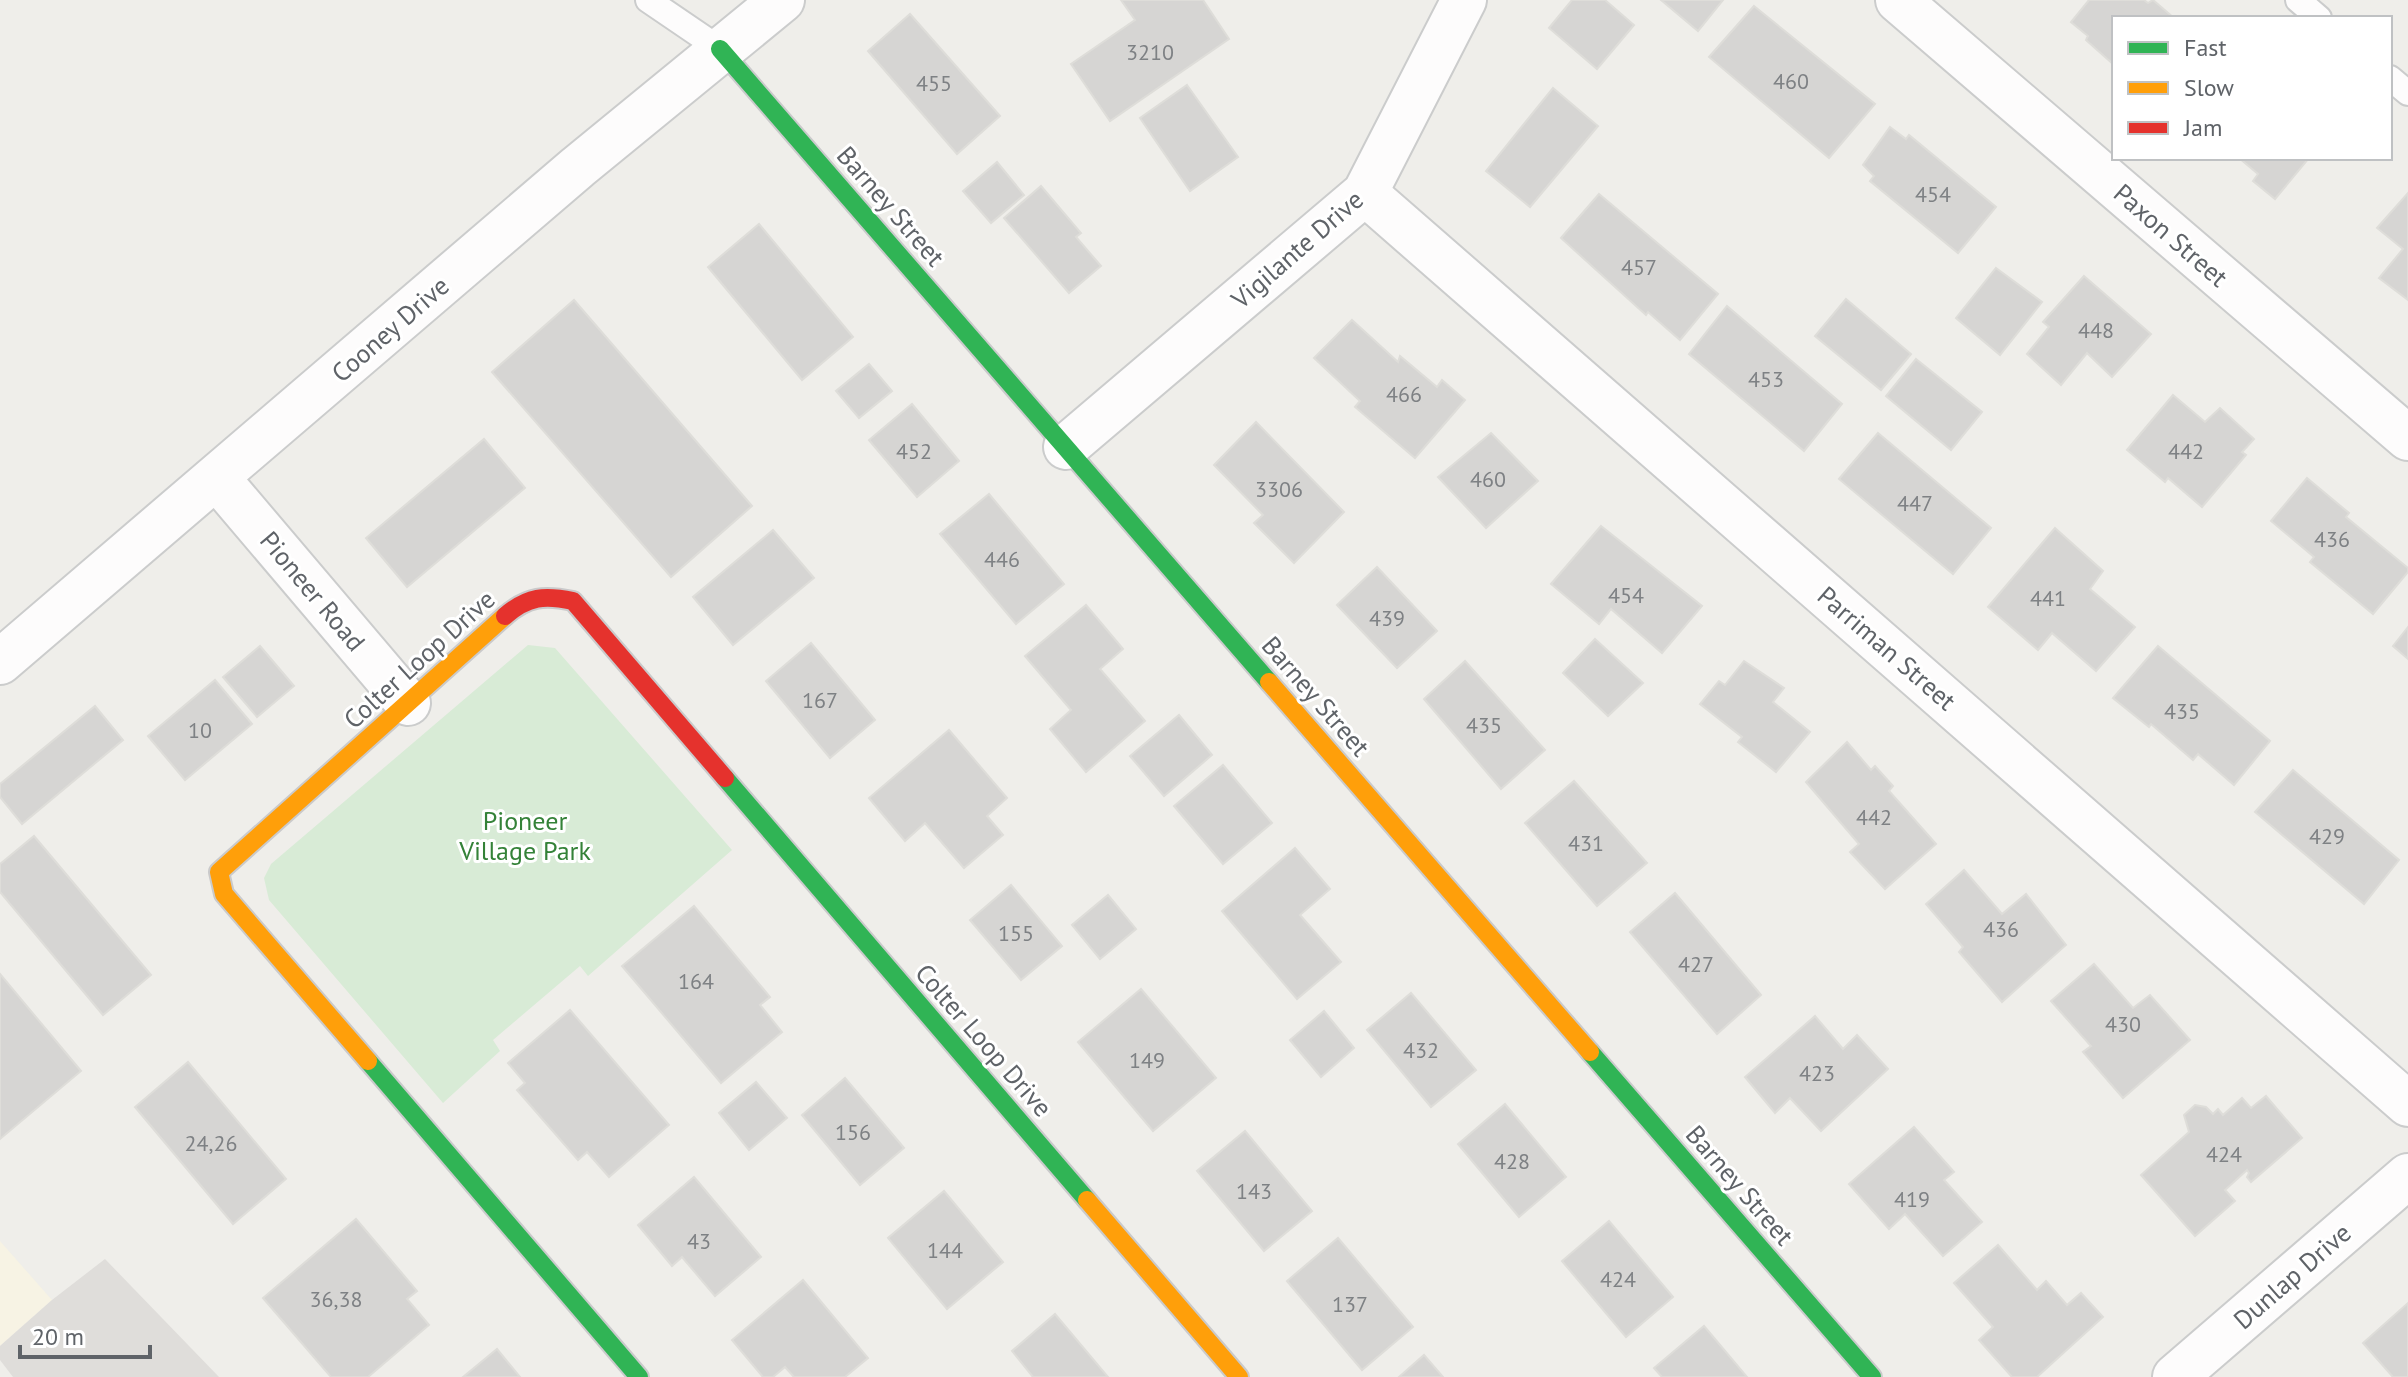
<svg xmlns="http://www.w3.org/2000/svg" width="2408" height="1377" viewBox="0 0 2408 1377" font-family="'PT Sans',sans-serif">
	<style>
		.commercial { fill: #f7f3e4 }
		.industrial { fill: #dfddda }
		.green { fill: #d8ebd6 }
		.building { fill: #d6d5d3; stroke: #deddd9; stroke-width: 2 }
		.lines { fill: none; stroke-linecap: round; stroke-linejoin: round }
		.lane-casing { stroke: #cbcccc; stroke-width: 28 }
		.street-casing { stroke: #cbcccc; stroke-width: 48 }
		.fast-casing { stroke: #cacacb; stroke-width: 22 }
		.slow-casing { stroke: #cacacb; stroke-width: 22 }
		.jam-casing { stroke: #cacacb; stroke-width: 22 }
		.lane { stroke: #fdfcfc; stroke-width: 24 }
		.street { stroke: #fdfcfc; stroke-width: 44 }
		.fast { stroke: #30b455; stroke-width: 18 }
		.slow { stroke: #ff9f0a; stroke-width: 18 }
		.jam { stroke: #e5322d; stroke-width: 18 }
		.labels { text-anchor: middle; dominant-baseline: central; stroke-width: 6; stroke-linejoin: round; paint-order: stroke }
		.number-label { font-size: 22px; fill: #7e8184 }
		.street-label { font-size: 26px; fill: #5f6368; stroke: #fff }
		.park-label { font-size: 26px; fill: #348238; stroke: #fff }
	</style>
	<rect width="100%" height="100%" fill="#efeeea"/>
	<polygon class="commercial" points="0,1241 52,1300 0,1346"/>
	<polygon class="industrial" points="105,1259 219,1377 13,1377 0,1360 0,1346 52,1300"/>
	<polygon class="green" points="528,645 555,648 732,850 588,976 580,966 493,1040 500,1051 443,1103 269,900 264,878 271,864"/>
	<g class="building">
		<polygon points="1121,0 1203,0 1229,39 1110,121 1071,64 1135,20"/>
		<polygon points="1572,0 1605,0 1634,25 1597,69 1549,28"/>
		<polygon points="1661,0 1723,0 1698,31"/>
		<polygon points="2089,0 2144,0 2148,3 2153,0 2174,18 2114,18 2113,64 2086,40 2088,36 2071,22"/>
		<polygon points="1754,6 1875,104 1829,158 1709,57"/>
		<polygon points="910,14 1000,116 957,154 868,51"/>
		<polygon points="1187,85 1238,157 1190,191 1140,118"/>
		<polygon points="1553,88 1598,126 1530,207 1486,171"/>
		<polygon points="1890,127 1906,139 1909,135 1996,207 1958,253 1870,181 1874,176 1863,165"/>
		<polygon points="2239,158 2309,158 2275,199 2253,181 2258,174"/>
		<polygon points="997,162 1024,195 991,223 963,191"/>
		<polygon points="1041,186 1081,233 1076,237 1101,266 1069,293 1004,218"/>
		<polygon points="2408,193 2408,300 2379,278 2403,249 2377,228"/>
		<polygon points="1599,194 1718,294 1680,340 1648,312 1646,315 1561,238"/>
		<polygon points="759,224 853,337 802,380 708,267"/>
		<polygon points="1996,268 2042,302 2000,355 1956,318"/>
		<polygon points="2084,276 2151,334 2112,377 2087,353 2061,385 2027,354 2049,327 2043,322"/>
		<polygon points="1846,299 1911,354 1881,390 1815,336"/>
		<polygon points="574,300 752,506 671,577 492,372"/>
		<polygon points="1727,306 1842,404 1804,451 1689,354"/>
		<polygon points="1352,320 1398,362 1400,356 1437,387 1442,380 1465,400 1415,458 1355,407 1360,401 1314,358"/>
		<polygon points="1916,359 1982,412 1951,450 1886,396"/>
		<polygon points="869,364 892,391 859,418 836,391"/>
		<polygon points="2173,395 2205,422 2220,408 2254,439 2242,452 2246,455 2202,507 2168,478 2165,482 2127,450"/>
		<polygon points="912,404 959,461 917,497 869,440"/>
		<polygon points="1256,422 1344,512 1294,563 1254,523 1263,515 1214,465"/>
		<polygon points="1491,433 1538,481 1486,528 1438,477"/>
		<polygon points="1878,433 1991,528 1953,574 1839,479"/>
		<polygon points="484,439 525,488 407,587 366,538"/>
		<polygon points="2307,478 2349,513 2346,517 2408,568 2408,572 2373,614 2310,562 2314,557 2271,521"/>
		<polygon points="989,494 1064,584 1016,624 940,534"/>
		<polygon points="1601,526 1702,606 1662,653 1611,609 1599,624 1551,584"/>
		<polygon points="2055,528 2103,571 2090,589 2135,627 2096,671 2052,633 2038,650 1988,607"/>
		<polygon points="773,530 814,578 733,645 693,597"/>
		<polygon points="1377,567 1437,631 1397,668 1337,605"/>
		<polygon points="1086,605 1123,649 1100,669 1145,721 1086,772 1050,729 1071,710 1025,656"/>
		<polygon points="2408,627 2408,659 2393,646"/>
		<polygon points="1595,639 1643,683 1608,716 1563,673"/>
		<polygon points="811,643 875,720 830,758 766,681"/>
		<polygon points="260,646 294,686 257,717 223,677"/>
		<polygon points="2158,646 2270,741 2234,785 2198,754 2193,760 2151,724 2149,727 2113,698"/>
		<polygon points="1465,661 1545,750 1501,789 1424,699"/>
		<polygon points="1744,661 1784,688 1773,702 1810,732 1776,772 1738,742 1742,737 1700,704 1719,681 1725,685"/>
		<polygon points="215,680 252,724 185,780 148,736"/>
		<polygon points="95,706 123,740 22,824 0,797 0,784"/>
		<polygon points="1179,715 1212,755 1164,796 1130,756"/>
		<polygon points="949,730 1007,798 987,816 1003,835 964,868 925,823 905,841 869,798"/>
		<polygon points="1847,742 1871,770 1875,766 1893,786 1889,791 1936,844 1885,889 1850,852 1859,844 1806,782"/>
		<polygon points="1223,765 1272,823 1223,864 1174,806"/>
		<polygon points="2293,770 2399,860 2364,904 2255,812"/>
		<polygon points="1574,781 1647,863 1597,906 1525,823"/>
		<polygon points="34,836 151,975 103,1015 0,892 0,864"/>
		<polygon points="1295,848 1330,889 1300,915 1341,962 1297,999 1222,911"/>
		<polygon points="1964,870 2002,914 2026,894 2066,945 2002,1002 1959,952 1963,947 1926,904"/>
		<polygon points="1011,885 1062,946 1021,980 970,920"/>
		<polygon points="1675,893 1761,995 1717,1034 1630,932"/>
		<polygon points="1108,895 1136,929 1100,959 1072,925"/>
		<polygon points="694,906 770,997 760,1005 782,1032 721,1083 622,966"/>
		<polygon points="2094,964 2133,1008 2150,995 2190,1040 2123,1098 2083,1052 2091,1046 2051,1001"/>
		<polygon points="0,974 81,1071 0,1139"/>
		<polygon points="1141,989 1216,1078 1153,1131 1078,1042"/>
		<polygon points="1411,993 1476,1070 1431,1107 1367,1030"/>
		<polygon points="570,1010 669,1125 609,1177 587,1152 578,1160 517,1090 525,1083 508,1063"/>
		<polygon points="1324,1011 1354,1048 1321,1077 1290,1040"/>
		<polygon points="1815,1016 1843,1049 1857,1035 1888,1069 1821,1131 1790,1098 1775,1113 1745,1077"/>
		<polygon points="188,1062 286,1179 233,1224 135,1107"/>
		<polygon points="845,1078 904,1148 860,1185 802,1115"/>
		<polygon points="756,1082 787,1118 749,1150 719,1113"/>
		<polygon points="2266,1096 2302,1138 2251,1182 2247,1177 2249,1173 2247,1170 2225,1190 2235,1201 2195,1236 2141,1175 2189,1132 2184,1115 2195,1105 2206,1107 2213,1114 2218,1109 2223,1115 2242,1098 2251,1108"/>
		<polygon points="1505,1104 1566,1177 1519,1217 1458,1144"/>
		<polygon points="1914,1127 1954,1172 1944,1180 1982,1222 1943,1256 1905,1214 1889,1229 1849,1184"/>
		<polygon points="1245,1131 1312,1211 1264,1251 1197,1171"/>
		<polygon points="694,1177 761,1257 715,1296 682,1257 672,1266 638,1225"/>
		<polygon points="944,1191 1003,1262 947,1309 888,1238"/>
		<polygon points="356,1219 417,1291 407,1299 429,1325 368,1377 331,1377 263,1298"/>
		<polygon points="1609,1221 1673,1297 1626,1337 1562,1261"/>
		<polygon points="1338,1238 1413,1327 1362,1370 1287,1281"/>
		<polygon points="1998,1245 2037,1290 2046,1281 2067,1305 2081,1293 2103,1317 2037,1377 2012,1377 1979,1340 1993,1327 1954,1283"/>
		<polygon points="803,1280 868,1358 845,1377 794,1377 785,1367 773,1377 763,1377 732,1340"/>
		<polygon points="2408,1303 2408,1377 2393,1377 2363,1343"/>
		<polygon points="1055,1314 1108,1377 1033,1377 1012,1351"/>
		<polygon points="1704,1326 1747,1377 1662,1377 1654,1368"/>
		<polygon points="497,1349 520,1377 463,1377"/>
		<polygon points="1424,1355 1443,1377 1399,1377"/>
	</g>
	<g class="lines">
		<defs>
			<g id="lane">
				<polyline points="648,0 720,49"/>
				<polyline points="2298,0 2319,18"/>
				<polyline points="2390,78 2408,93"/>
			</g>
			<g id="street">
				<polyline points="1898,0 2408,438"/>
				<polyline points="1365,193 2408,1104"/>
				<polyline points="1066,447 1365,193 1464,0"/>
				<polyline points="217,478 408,703"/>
				<polyline points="0,662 578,167 782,0"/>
				<polyline points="2175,1377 2408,1176"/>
			</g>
			<g id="fast">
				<polyline points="720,49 1269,682"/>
				<polyline points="725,778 1087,1200"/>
				<polyline points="1590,1052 1872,1377"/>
				<polyline points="368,1061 639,1377"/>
			</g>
			<g id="slow">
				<polyline points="1269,682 1590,1052"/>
				<polyline points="368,1061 224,894 219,872 505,616"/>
				<polyline points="1087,1200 1239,1377"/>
			</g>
			<path id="jam" d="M505,616c23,-20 40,-21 68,-15l152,177"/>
		</defs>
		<use href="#lane" class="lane-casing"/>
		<use href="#street" class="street-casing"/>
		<use href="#fast" class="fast-casing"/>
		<use href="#slow" class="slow-casing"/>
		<use href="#jam" class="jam-casing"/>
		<use href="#lane" class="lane"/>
		<use href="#street" class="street"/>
		<use href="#fast" class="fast"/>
		<use href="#slow" class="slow"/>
		<use href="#jam" class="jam"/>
	</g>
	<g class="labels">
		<g class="number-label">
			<text x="1150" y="52">3210</text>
			<text x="1791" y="81">460</text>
			<text x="934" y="83">455</text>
			<text x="1933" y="194">454</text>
			<text x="1639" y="267">457</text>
			<text x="2096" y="330">448</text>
			<text x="1766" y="379">453</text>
			<text x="1404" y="394">466</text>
			<text x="914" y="451">452</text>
			<text x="2186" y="451">442</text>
			<text x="1488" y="479">460</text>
			<text x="1279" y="489">3306</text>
			<text x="1915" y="503">447</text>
			<text x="2332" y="539">436</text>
			<text x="1002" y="559">446</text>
			<text x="1626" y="595">454</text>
			<text x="2048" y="598">441</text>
			<text x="1387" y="618">439</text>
			<text x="820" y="700">167</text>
			<text x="2182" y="711">435</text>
			<text x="1484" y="725">435</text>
			<text x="200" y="730">10</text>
			<text x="1874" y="817">442</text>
			<text x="2327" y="836">429</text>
			<text x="1586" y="843">431</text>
			<text x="2001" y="929">436</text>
			<text x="1016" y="933">155</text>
			<text x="1696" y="964">427</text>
			<text x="696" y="981">164</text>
			<text x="2123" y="1024">430</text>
			<text x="1421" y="1050">432</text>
			<text x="1147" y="1060">149</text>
			<text x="1817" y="1073">423</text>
			<text x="853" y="1132">156</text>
			<text x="211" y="1143">24,26</text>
			<text x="2224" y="1154">424</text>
			<text x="1512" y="1161">428</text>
			<text x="1254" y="1191">143</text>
			<text x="1912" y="1199">419</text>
			<text x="699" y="1241">43</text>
			<text x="945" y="1250">144</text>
			<text x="1618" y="1279">424</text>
			<text x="336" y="1299">36,38</text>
			<text x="1350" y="1304">137</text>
		</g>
		<g class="street-label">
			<text transform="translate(891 206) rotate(49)">Barney Street</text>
			<text transform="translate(2171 235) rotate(41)">Paxon Street</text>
			<text transform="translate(1297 249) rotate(-41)">Vigilante Drive</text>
			<text transform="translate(390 329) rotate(-41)">Cooney Drive</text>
			<text transform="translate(313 591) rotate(50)">Pioneer Road</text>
			<text transform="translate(1887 648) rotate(41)">Parriman Street</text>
			<text transform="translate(419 659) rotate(-42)">Colter Loop Drive</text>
			<text transform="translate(1316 696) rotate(49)">Barney Street</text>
			<text transform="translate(984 1040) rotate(49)">Colter Loop Drive</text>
			<text transform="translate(1740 1185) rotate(49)">Barney Street</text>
			<text transform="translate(2292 1276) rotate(-41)">Dunlap Drive</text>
		</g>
		<g class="park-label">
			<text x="525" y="820">Pioneer<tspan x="525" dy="30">Village Park</tspan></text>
		</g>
	</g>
	<rect x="2112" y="16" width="280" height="144" fill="#ffffff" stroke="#bfc1c3" stroke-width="2"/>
	<rect x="2128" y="42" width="40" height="12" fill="#30b455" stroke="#bfc1c3" stroke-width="2"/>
	<text x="2184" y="56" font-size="24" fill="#5f6368">Fast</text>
	<rect x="2128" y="82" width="40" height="12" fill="#ff9f0a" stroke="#bfc1c3" stroke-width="2"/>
	<text x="2184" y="96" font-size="24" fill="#5f6368">Slow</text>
	<rect x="2128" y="122" width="40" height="12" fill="#e5322d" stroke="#bfc1c3" stroke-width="2"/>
	<text x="2184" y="136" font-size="24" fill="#5f6368">Jam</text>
	<path d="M20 1345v12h130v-12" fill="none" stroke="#5f6368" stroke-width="4"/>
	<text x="32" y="1345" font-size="24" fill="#5f6368" stroke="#ffffff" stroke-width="6" paint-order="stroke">20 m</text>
</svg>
